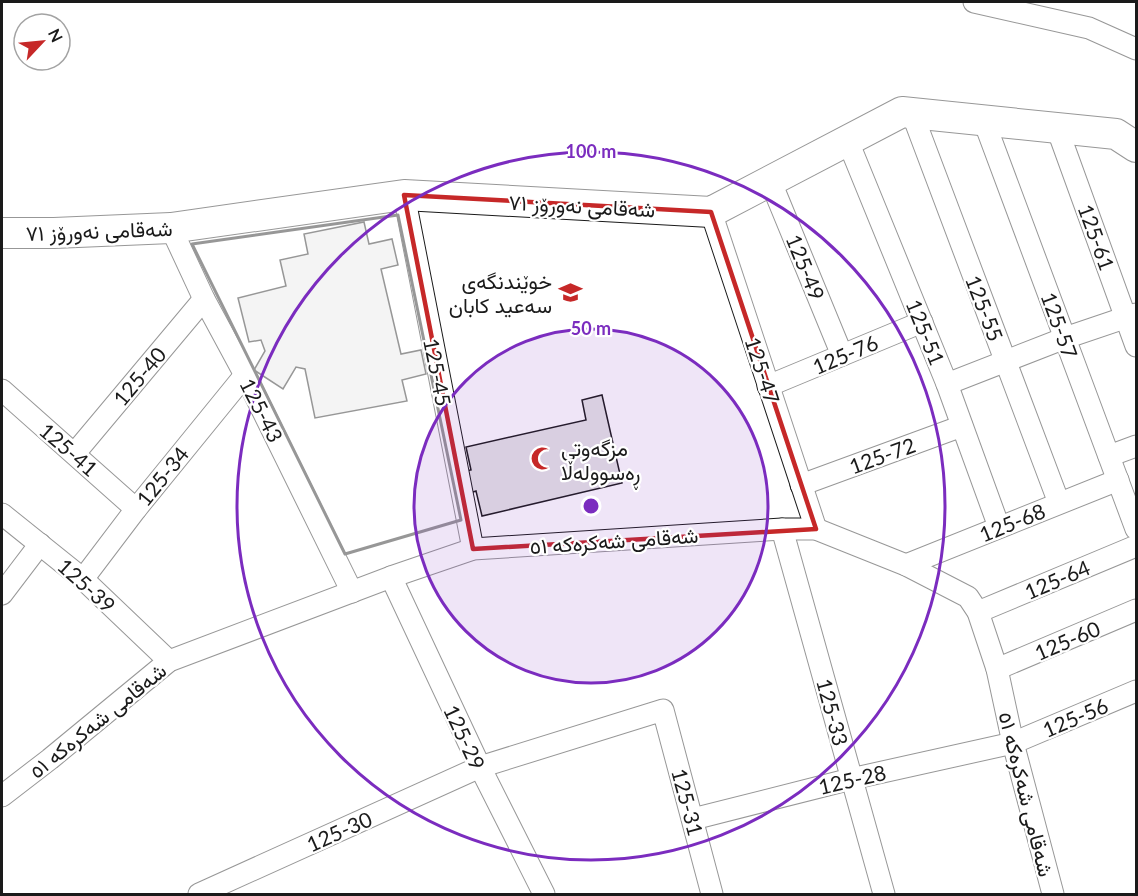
<svg xmlns="http://www.w3.org/2000/svg" width="1138" height="896" viewBox="0 0 1138 896" font-family="Lato,Vazirmatn,sans-serif">
	<style>
		.building { fill: #e6e6e6; stroke: #1a1a1a; stroke-width: 1.5 }
		.lines { fill: none; stroke-linecap: round; stroke-linejoin: round }
		.street-casing { stroke: #1a1a1a; stroke-width: 23 }
		.secondary-casing { stroke: #1a1a1a; stroke-width: 32 }
		.street { stroke: #fff; stroke-width: 21 }
		.secondary { stroke: #fff; stroke-width: 30 }
		.wall { stroke: #1a1a1a; stroke-width: 3 }
		.marked { fill: none; stroke: #c62828; stroke-width: 4.5; stroke-linejoin: round }
		.ring { fill: none; stroke: #7b2cbf; stroke-width: 3 }
		.labels { text-anchor: middle; dominant-baseline: central; stroke-width: 4.5; stroke-linejoin: round; paint-order: stroke }
		.street-label { font-size: 21px; fill: #1a1a1a; stroke: #fff }
		.poi-label { font-size: 21px; fill: #1a1a1a; stroke: #fff; text-anchor: end }
		.centre { fill: #7b2cbf; stroke: #fff; stroke-width: 3 }
		.ring-label { font-size: 18px; text-anchor: middle; font-weight: bold; fill: #7b2cbf; stroke: #fff; stroke-width: 4.5; stroke-linejoin: round; paint-order: stroke }
	</style>
	<rect width="100%" height="100%" fill="#fff"/>
	<g class="building">
		<polygon points="364,222 369,244 392,239 398,265 381,269 401,354 421,350 426,374 402,380 407,401 315,418 305,369 296,367 283,389 254,370 265,351 261,340 249,342 238,298 286,286 280,260 308,254 304,234"/>
		<polygon points="602,395 622,483 482,516 476,491 470,493 465,471 471,470 466,447 586,420 582,400"/>
	</g>
	<g class="lines">
		<defs>
			<g id="street">
				<polyline points="974,2 1089,28 1136,49"/>
				<polyline points="912,113 1059,503"/>
				<polyline points="984,121 1136,529"/>
				<polyline points="1057,128 1136,346"/>
				<polyline points="847,139 947,384 999,527"/>
				<polyline points="770,180 842,355"/>
				<polyline points="404,195 473,549"/>
				<polyline points="711,212 816,529"/>
				<polyline points="171,228 204,299 245,375 352,592"/>
				<polyline points="947,384 1065,338 1136,314"/>
				<polyline points="768,386 922,322"/>
				<polyline points="2,390 136,509"/>
				<polyline points="75,453 204,299"/>
				<polyline points="1109,456 1136,446"/>
				<polyline points="801,485 962,426"/>
				<polyline points="2,514 83,579 169,661"/>
				<polyline points="782,529 884,894"/>
				<polyline points="906,565 1118,480"/>
				<polyline points="391,577 480,767 544,894"/>
				<polyline points="83,579 136,509 245,375"/>
				<polyline points="2,594 40,544"/>
				<polyline points="978,612 1136,546"/>
				<polyline points="997,669 1136,610"/>
				<polyline points="2,796 50,759 169,661 391,577 473,549 782,529 816,529 906,565 968,597 978,612 997,669 1013,743 1053,894"/>
				<polyline points="693,819 851,779 1013,743 1136,691"/>
				<polyline points="199,894 480,767 663,710 712,894"/>
			</g>
			<polyline id="secondary" points="2,233 54,233 171,228 404,195 711,212 902,112 1116,134 1136,147"/>
		</defs>
		<use href="#street" class="street-casing"/>
		<use href="#secondary" class="secondary-casing"/>
		<use href="#street" class="street"/>
		<use href="#secondary" class="secondary"/>
		<polygon class="wall" points="398,215 461,520 345,554 192,244"/>
	</g>
	<path d="M0 0H1138V896H0ZM404,195l307,17 105,317 -343,20z" fill="#fff" fill-opacity=".55" fill-rule="evenodd"/>
	<path class="marked" d="M404,195l307,17 105,317 -343,20z"/>
	<circle cx="591" cy="506" r="177" fill="#7b2cbf" fill-opacity=".12"/>
	<g class="ring">
		<circle cx="591" cy="506" r="177"/>
		<circle cx="591" cy="506" r="354"/>
	</g>
	<defs>
		<symbol id="school-bare" viewBox="-9 -9 18 18"><path d="M0-5L7-2L0 1L-7-2ZM-4 1L0 2.5L4 1V4Q0 6-4 4Z" fill="#c62828" stroke="#fff" stroke-width="2.5" paint-order="stroke"/></symbol>
		<symbol id="mosque-bare" viewBox="-9 -9 18 18"><path d="M3.5-4.9A6 6 0 1 0 3.5 4.9A5 5 0 1 1 3.5-4.9Z" fill="#c62828" stroke="#fff" stroke-width="2.5" paint-order="stroke"/></symbol>
	</defs>
	<g fill-rule="evenodd">
		<use href="#school-bare" x="554" y="276" width="33" height="33"/>
		<use href="#mosque-bare" x="526" y="442" width="33" height="33"/>
	</g>
	<g class="labels">
		<g class="street-label">
			<text transform="translate(582 205) rotate(3)">شەقامی نەورۆز ٧١</text>
			<text transform="translate(99 230) rotate(-2)">شەقامی نەورۆز ٧١</text>
			<text transform="translate(1097 237) rotate(70)">125-61</text>
			<text transform="translate(806 267) rotate(68)">125-49</text>
			<text transform="translate(985 308) rotate(69)">125-55</text>
			<text transform="translate(1060 325) rotate(70)">125-57</text>
			<text transform="translate(926 332) rotate(68)">125-51</text>
			<text transform="translate(845 354) rotate(-23)">125-76</text>
			<text transform="translate(763 370) rotate(72)">125-47</text>
			<text transform="translate(438 372) rotate(79)">125-45</text>
			<text transform="translate(139 376) rotate(-50)">125-40</text>
			<text transform="translate(262 410) rotate(63)">125-43</text>
			<text transform="translate(69 449) rotate(41)">125-41</text>
			<text transform="translate(882 455) rotate(-20)">125-72</text>
			<text transform="translate(162 476) rotate(-51)">125-34</text>
			<text transform="translate(1012 522) rotate(-22)">125-68</text>
			<text transform="translate(614 540) rotate(-4)">شەقامی شەکرەکە ٥١</text>
			<text transform="translate(1057 579) rotate(-23)">125-64</text>
			<text transform="translate(87 585) rotate(42)">125-39</text>
			<text transform="translate(1067 640) rotate(-23)">125-60</text>
			<text transform="translate(833 712) rotate(75)">125-33</text>
			<text transform="translate(1075 717) rotate(-23)">125-56</text>
			<text transform="translate(97 720) rotate(-39)">شەقامی شەکرەکە ٥١</text>
			<text transform="translate(465 737) rotate(65)">125-29</text>
			<text transform="translate(852 779) rotate(-13)">125-28</text>
			<text transform="translate(1027 794) rotate(76)">شەقامی شەکرەکە ٥١</text>
			<text transform="translate(688 802) rotate(75)">125-31</text>
			<text transform="translate(339 831) rotate(-24)">125-30</text>
		</g>
		<g class="poi-label">
			<text x="552" y="280">خوێندنگەی<tspan x="552" dy="24">سەعید کابان</tspan></text>
			<text x="561" y="447" text-anchor="start">مزگەوتی<tspan x="561" dy="24">ڕەسوولەڵا</tspan></text>
		</g>
	</g>
	<circle cx="591" cy="506" r="9" class="centre"/>
	<g class="ring-label">
		<text x="591" y="158">100 m</text>
		<text x="591" y="335">50 m</text>
	</g>
	<rect width="1138" height="896" fill="none" stroke="#1a1a1a" stroke-width="6"/>
	<g transform="translate(42 42) rotate(64)"><circle r="28" fill="#ffffff" stroke="#a3a3a3" stroke-width="1.5"/>
	<path d="M0-4.5L10 22L0 15L-10 22Z" fill="#c62828"/>
	<text y="-9" font-size="16" font-weight="bold" text-anchor="middle" fill="#1a1a1a">N</text>
	</g>
</svg>
